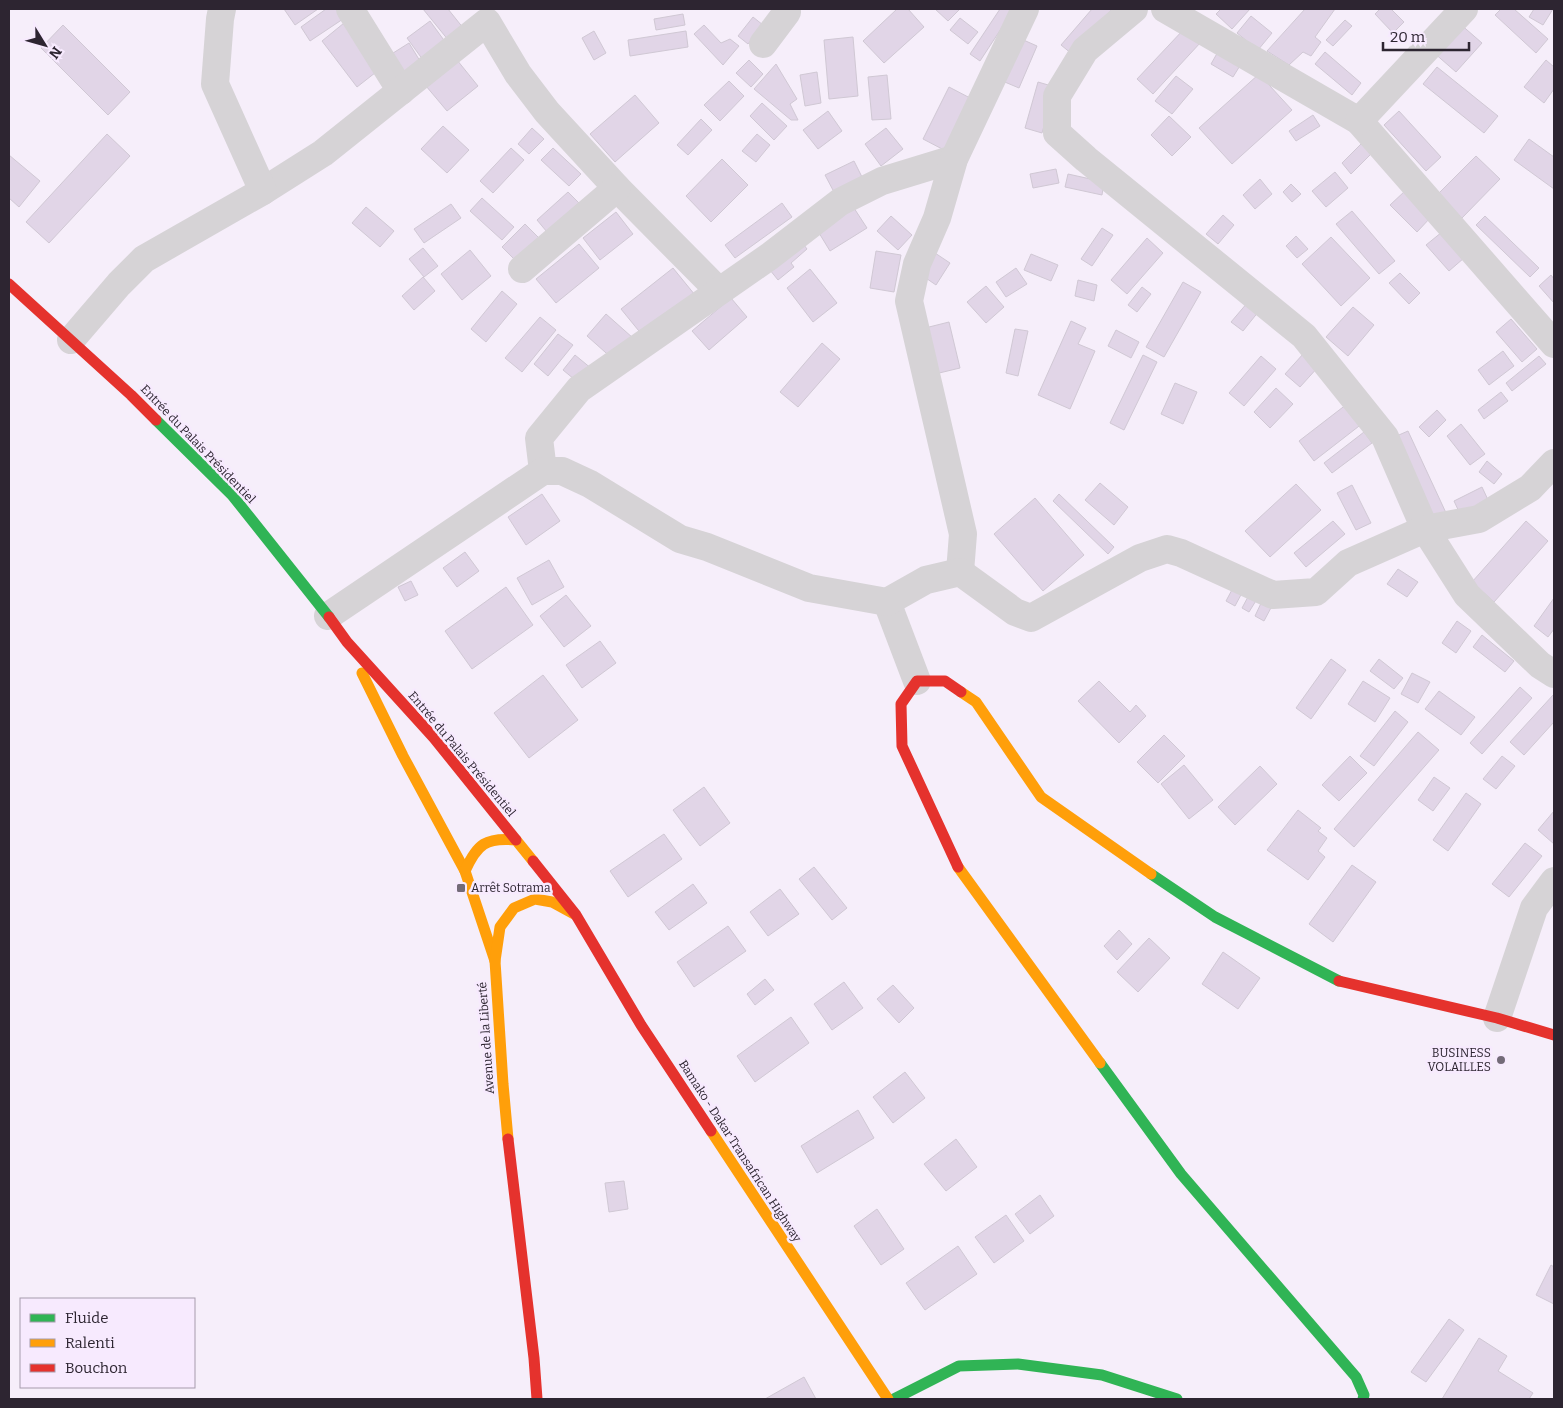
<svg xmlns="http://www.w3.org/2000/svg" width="1563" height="1408" viewBox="0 0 1563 1408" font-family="Bitter,serif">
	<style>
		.building { fill: #e1d5e7; stroke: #d0c8d4 }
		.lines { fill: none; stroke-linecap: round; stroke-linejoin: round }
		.street { stroke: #d6d3d6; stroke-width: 28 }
		.fast { stroke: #30b455; stroke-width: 11 }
		.slow { stroke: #ff9f0a; stroke-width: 11 }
		.jam { stroke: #e5322d; stroke-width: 11 }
		.poi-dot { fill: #736b77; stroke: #f7eafe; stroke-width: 2 }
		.labels { text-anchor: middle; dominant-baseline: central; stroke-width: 5; stroke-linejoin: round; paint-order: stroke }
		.street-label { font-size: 12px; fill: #2d2531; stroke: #f7eafe }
		.poi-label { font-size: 12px; fill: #2d2531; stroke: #f7eafe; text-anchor: start }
	</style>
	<rect width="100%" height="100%" fill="#f6eefa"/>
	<g class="building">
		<polygon points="284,9 318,9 295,25"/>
		<polygon points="326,9 336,9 343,19 310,41 301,27"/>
		<polygon points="423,9 448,9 464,29 449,41"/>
		<polygon points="897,9 908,9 924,27 884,63 863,41"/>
		<polygon points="935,9 960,9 948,21"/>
		<polygon points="1000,9 1014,9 980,61 970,54"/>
		<polygon points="1092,9 1112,9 1072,54 1061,45"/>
		<polygon points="1221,9 1250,9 1232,29 1216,14"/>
		<polygon points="1305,9 1335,9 1315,37 1321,42 1311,56 1303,52 1289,65 1267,51"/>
		<polygon points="1380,9 1391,9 1404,22 1393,33 1375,14"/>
		<polygon points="1501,9 1514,9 1548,39 1536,53 1495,15"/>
		<polygon points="1534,9 1553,9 1543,25 1529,17"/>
		<polygon points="683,14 685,25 656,30 654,19"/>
		<polygon points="1251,16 1272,33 1258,50 1237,33"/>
		<polygon points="753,17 763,25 748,44 738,36"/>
		<polygon points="960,18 978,32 968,44 950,30"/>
		<polygon points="1345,20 1352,26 1333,46 1326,40"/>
		<polygon points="430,21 446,43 423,60 407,38"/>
		<polygon points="344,23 380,69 357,87 322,41"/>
		<polygon points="1459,23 1482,43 1456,72 1433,52"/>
		<polygon points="63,25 130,92 108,115 41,48"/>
		<polygon points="704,25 721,43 730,39 739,46 723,65 694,34"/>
		<polygon points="1185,28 1201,42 1153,94 1137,79"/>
		<polygon points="594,31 606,53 594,60 582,38"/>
		<polygon points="686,31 688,47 630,56 628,40"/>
		<polygon points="853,37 858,96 829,99 824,40"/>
		<polygon points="1019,38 1037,46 1019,88 1000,80"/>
		<polygon points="409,43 420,61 394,78 382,60"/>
		<polygon points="1219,50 1241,64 1233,77 1211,64"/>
		<polygon points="1325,52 1361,83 1352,95 1315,64"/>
		<polygon points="457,60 478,86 447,111 426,86"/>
		<polygon points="749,60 763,74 751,87 736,73"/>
		<polygon points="1546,60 1554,67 1554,89 1544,103 1524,87"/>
		<polygon points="776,64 797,99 790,104 798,120 791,120 754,89"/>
		<polygon points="1437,67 1498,116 1484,133 1423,84"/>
		<polygon points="817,72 821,103 805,106 800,75"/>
		<polygon points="1259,74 1292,110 1232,164 1199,128"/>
		<polygon points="887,75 891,119 872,120 868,77"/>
		<polygon points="1176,76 1193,89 1172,114 1155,101"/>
		<polygon points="729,81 744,96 720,121 704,105"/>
		<polygon points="1038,82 1055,87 1042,133 1025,128"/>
		<polygon points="949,87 972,99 946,151 923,139"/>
		<polygon points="635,95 659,123 615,162 590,134"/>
		<polygon points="762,103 787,126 774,140 750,116"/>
		<polygon points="828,111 842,131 818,149 803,130"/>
		<polygon points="1399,111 1441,157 1426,171 1384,125"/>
		<polygon points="1313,115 1320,126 1296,141 1289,131"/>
		<polygon points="1169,116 1191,137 1172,156 1151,135"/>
		<polygon points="701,119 712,130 688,155 677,145"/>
		<polygon points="443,126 469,150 447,173 421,149"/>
		<polygon points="532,128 544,139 529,154 518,144"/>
		<polygon points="886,128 903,149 881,166 865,144"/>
		<polygon points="107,134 130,156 49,243 26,222"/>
		<polygon points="757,134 770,145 756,162 742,151"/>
		<polygon points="1529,139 1554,157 1554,189 1514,160"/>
		<polygon points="1361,144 1371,154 1351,174 1342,163"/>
		<polygon points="511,148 524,160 493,193 480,181"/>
		<polygon points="553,148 581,174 569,186 541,160"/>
		<polygon points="9,155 40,181 19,207 9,198"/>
		<polygon points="1476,156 1500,179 1462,218 1438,194"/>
		<polygon points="722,159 748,185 711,222 686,196"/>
		<polygon points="854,161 863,179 834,192 825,175"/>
		<polygon points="1056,169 1059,183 1033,188 1030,174"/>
		<polygon points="1335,172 1348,188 1326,207 1312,191"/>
		<polygon points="1068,174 1104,182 1102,195 1065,187"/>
		<polygon points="1260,179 1272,194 1255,209 1243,195"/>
		<polygon points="1291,184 1301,194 1292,202 1283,192"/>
		<polygon points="1405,191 1431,217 1417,232 1390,205"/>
		<polygon points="568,192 579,203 547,232 537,220"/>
		<polygon points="482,198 514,227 502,240 470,211"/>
		<polygon points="782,203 792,217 735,258 725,245"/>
		<polygon points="451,204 461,218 424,243 414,229"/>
		<polygon points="852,205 867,228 830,251 816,228"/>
		<polygon points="366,207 394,231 380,247 352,223"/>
		<polygon points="1352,211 1395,261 1379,274 1336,224"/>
		<polygon points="616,212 633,234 600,260 583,238"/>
		<polygon points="1223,215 1234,225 1218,244 1206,234"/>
		<polygon points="891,216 912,235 898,250 877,231"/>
		<polygon points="1485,216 1539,268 1530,277 1476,225"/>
		<polygon points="525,224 540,239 517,262 502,247"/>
		<polygon points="1102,228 1113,235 1092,266 1081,259"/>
		<polygon points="1442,232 1464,258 1449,271 1426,245"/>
		<polygon points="1296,236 1308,249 1297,258 1286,246"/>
		<polygon points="1331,237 1370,278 1341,306 1302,264"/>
		<polygon points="1147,238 1163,253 1127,294 1111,280"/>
		<polygon points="579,244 599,268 556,303 536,279"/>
		<polygon points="804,245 807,249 791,263 794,267 778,280 766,265"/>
		<polygon points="423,248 438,266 424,277 409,259"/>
		<polygon points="470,250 491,276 462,300 441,274"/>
		<polygon points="876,251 901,255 894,292 870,288"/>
		<polygon points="935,253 950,263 936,285 920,274"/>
		<polygon points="1031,254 1058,265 1051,281 1024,270"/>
		<polygon points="673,268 695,295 643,336 621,309"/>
		<polygon points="1016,268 1027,284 1006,297 996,282"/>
		<polygon points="810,269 837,303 813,322 787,288"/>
		<polygon points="1400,273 1420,293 1409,304 1389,283"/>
		<polygon points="1551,275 1554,279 1554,303 1539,286"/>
		<polygon points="423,277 435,291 414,310 402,296"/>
		<polygon points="1078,280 1097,285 1094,301 1075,296"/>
		<polygon points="1183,282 1201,292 1164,357 1146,347"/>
		<polygon points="986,286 1004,307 986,323 967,302"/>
		<polygon points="1142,287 1151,294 1137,312 1128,305"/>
		<polygon points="502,291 517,304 486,342 471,329"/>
		<polygon points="731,298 747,317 709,350 692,331"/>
		<polygon points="1248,302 1259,311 1243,331 1231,322"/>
		<polygon points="1353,307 1374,325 1348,356 1326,337"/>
		<polygon points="606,314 633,338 614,360 587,336"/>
		<polygon points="540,317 556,330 522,372 505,358"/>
		<polygon points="1511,319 1537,349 1522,362 1496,332"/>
		<polygon points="1071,321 1086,328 1078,344 1095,351 1070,409 1038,395"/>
		<polygon points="949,322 960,368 935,374 925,328"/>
		<polygon points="1015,329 1028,331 1018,376 1006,373"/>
		<polygon points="1116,330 1139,342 1131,358 1108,346"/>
		<polygon points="558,334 573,345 548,376 534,364"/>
		<polygon points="822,343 840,359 798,407 780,392"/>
		<polygon points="1503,351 1514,366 1489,385 1478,370"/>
		<polygon points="1304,353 1319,366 1300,387 1285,374"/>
		<polygon points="575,355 592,369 580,384 563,370"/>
		<polygon points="1143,355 1157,362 1124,430 1110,423"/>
		<polygon points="1261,356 1276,369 1244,406 1229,393"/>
		<polygon points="1539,356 1546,364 1512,391 1506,383"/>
		<polygon points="1175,383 1197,392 1183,424 1161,414"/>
		<polygon points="1276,388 1293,404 1270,428 1254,412"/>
		<polygon points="1501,392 1508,401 1484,419 1478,410"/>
		<polygon points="1347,404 1363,423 1314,461 1299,441"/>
		<polygon points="1437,410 1446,420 1429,437 1419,427"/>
		<polygon points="1461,424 1485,454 1470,465 1447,436"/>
		<polygon points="1408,431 1447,515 1432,522 1392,438"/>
		<polygon points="1364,432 1372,443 1332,473 1324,463"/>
		<polygon points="1487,461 1502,474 1494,484 1479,472"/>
		<polygon points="1100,483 1128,507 1114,525 1085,500"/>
		<polygon points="1296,484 1321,510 1270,557 1245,531"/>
		<polygon points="1352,485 1371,523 1356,530 1337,493"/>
		<polygon points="1482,487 1489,502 1461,516 1454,501"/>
		<polygon points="542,494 560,521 526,545 508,517"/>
		<polygon points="1059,494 1114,547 1108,554 1053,501"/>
		<polygon points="1035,498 1084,555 1043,591 994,534"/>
		<polygon points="1333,521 1345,534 1306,567 1294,553"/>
		<polygon points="1526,521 1548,541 1494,602 1472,582"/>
		<polygon points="465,552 479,571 457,587 443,568"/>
		<polygon points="549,560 564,587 532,605 517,578"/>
		<polygon points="1398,569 1418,582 1407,597 1387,584"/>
		<polygon points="411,581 418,595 405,601 398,587"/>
		<polygon points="1234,586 1243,591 1235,606 1226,601"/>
		<polygon points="506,587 533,625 472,669 445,631"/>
		<polygon points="566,595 591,626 564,647 540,616"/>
		<polygon points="1249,595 1257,599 1249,612 1242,608"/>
		<polygon points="1554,598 1554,629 1548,637 1534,626"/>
		<polygon points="1263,599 1273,604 1264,621 1255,616"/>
		<polygon points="1457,621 1471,631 1456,653 1442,643"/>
		<polygon points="1482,635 1514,661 1505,672 1473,647"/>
		<polygon points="600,641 616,663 582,688 566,665"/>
		<polygon points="1331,659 1346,670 1311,719 1296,708"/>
		<polygon points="1379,659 1403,678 1394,689 1370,671"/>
		<polygon points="1412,673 1430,682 1418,703 1401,694"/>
		<polygon points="543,675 578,720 529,758 494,713"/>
		<polygon points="1099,681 1130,712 1136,705 1146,716 1119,743 1078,701"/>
		<polygon points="1363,681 1390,698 1375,722 1348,704"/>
		<polygon points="1520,687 1532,698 1482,754 1470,743"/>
		<polygon points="1439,691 1475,717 1461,735 1425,709"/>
		<polygon points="1554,694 1554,722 1524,755 1510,742"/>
		<polygon points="1395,711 1408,722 1374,766 1360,756"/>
		<polygon points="1418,732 1439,750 1354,847 1334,829"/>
		<polygon points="1164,735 1185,756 1158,783 1137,762"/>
		<polygon points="1350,756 1367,773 1339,801 1322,785"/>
		<polygon points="1502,756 1515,766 1496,789 1483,779"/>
		<polygon points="1184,765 1213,800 1189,819 1161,784"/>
		<polygon points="1260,766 1277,784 1235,825 1218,807"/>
		<polygon points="1434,777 1450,788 1433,811 1418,800"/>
		<polygon points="704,787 730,823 700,846 673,810"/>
		<polygon points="1466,793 1481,804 1448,851 1433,840"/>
		<polygon points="1298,810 1321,828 1318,831 1327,838 1318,851 1325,857 1308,880 1267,850"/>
		<polygon points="1554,811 1554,844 1538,830"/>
		<polygon points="664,834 682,859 628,897 610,871"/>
		<polygon points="1525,843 1542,856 1509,897 1492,884"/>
		<polygon points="1352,865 1376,882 1333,942 1309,924"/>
		<polygon points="814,867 847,908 832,920 799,879"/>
		<polygon points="693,884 707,903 669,930 655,912"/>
		<polygon points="780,889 799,914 768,936 750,912"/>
		<polygon points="728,926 746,951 694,987 677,962"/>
		<polygon points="1119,930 1132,944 1117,960 1104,946"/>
		<polygon points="1149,938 1170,958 1138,992 1117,972"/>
		<polygon points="1223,952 1260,978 1238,1009 1202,984"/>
		<polygon points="765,979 774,990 755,1005 747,994"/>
		<polygon points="844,982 863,1008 832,1030 814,1004"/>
		<polygon points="893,985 914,1008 899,1023 877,999"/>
		<polygon points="791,1017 809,1043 755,1082 737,1056"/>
		<polygon points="905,1072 925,1098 893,1123 873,1097"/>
		<polygon points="858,1110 874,1138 817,1173 801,1146"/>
		<polygon points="956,1139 977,1167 946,1191 924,1164"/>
		<polygon points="624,1181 628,1209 609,1212 605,1183"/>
		<polygon points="1040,1195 1054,1216 1030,1234 1015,1214"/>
		<polygon points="877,1209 904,1249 881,1265 854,1226"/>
		<polygon points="1006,1215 1024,1241 994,1263 975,1237"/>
		<polygon points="958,1246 977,1274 925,1310 906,1283"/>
		<polygon points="1551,1265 1554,1267 1554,1304 1536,1295"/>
		<polygon points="1449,1319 1464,1330 1426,1382 1411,1372"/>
		<polygon points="1479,1338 1507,1356 1498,1371 1533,1393 1529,1399 1442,1399"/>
		<polygon points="804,1377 816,1399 765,1399"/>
	</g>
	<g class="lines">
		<g class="street">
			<polyline points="350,9 401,91"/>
			<polyline points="1134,9 1085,50 1057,96 1057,133 1086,159 1304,336 1385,437 1425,529 1467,595 1540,665 1554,674"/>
			<polyline points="1165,9 1359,121 1554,344"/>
			<polyline points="763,44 787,12 786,9"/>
			<polyline points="1359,121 1464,9"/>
			<polyline points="263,191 323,153 487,22 518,74 547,112 617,188 719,291"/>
			<polyline points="522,269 617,188"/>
			<polyline points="71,340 119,284 144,259 263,191 215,84 220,19 222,9"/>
			<polyline points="543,471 539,438 579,389 770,256 840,202 882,181 954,159"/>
			<polyline points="960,572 963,534 909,301 917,264 937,218 954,159 1025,9"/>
			<polyline points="887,602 917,681"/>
			<polyline points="328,616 543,471 562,471 590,484 680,539 707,547 809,588 887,602 926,580 960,572 1015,612 1031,618 1140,558 1167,549 1181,553 1273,595 1316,592 1348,563 1425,529 1479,519 1530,488 1554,463"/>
			<polyline points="1497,1018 1534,908 1554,881"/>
		</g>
		<g class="fast">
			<polyline points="156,420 232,495 329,617"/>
			<polyline points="1151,874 1215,917 1339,981"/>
			<polyline points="1100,1063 1181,1174 1356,1377 1364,1395 1363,1399"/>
			<polyline points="894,1399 959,1366 1018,1364 1102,1375 1177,1399"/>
		</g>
		<g class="slow">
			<polyline points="362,673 403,756 465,871"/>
			<polyline points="961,692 976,702 1041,797 1151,874"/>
			<polyline points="958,867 1100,1063"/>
			<path d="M495,961l-30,-90c12,-27 21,-34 51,-31l17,21"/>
			<polyline points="711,1131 888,1399"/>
			<polyline points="508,1139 503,1084 495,961 500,927 514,908 535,899 552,902 574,914"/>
		</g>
		<g class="jam">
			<polyline points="9,284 131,395 156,420"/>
			<polyline points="329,617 347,642 434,738 516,840"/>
			<polyline points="533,861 576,915 641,1025 711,1131"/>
			<polyline points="958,867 902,746 901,704 917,681 945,681 961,692"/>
			<polyline points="1339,981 1497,1018 1554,1035"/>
			<polyline points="508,1139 534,1358 537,1399"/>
		</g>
	</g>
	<g class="poi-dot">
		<rect x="456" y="883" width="10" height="10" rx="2.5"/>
		<circle cx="1501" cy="1060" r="5"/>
	</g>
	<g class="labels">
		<g class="street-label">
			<text transform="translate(198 444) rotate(46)">Entrée du Palais Présidentiel</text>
			<text transform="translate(462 754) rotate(50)">Entrée du Palais Présidentiel</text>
			<text transform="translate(486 1038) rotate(-94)">Avenue de la Liberté</text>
			<text transform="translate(740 1151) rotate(57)">Bamako - Dakar Transafrican Highway</text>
		</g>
		<g class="poi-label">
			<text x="471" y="888">Arrêt Sotrama</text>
			<text x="1491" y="1053" text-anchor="end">BUSINESS<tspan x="1491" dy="14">VOLAILLES</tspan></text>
		</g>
	</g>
	<rect width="1563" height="1408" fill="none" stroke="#2d2531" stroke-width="20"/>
	<rect x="20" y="1298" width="175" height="90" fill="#f7eafe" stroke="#a69bac"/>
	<rect x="30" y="1314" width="25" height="8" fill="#30b455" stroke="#a69bac"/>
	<text x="65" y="1323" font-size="15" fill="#2d2531">Fluide</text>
	<rect x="30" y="1339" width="25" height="8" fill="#ff9f0a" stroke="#a69bac"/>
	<text x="65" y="1348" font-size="15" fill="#2d2531">Ralenti</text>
	<rect x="30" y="1364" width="25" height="8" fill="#e5322d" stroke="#a69bac"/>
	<text x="65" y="1373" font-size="15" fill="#2d2531">Bouchon</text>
	<g transform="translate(45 45) rotate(127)" stroke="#f7eafe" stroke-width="4" paint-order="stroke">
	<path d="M0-4L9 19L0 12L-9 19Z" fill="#2d2531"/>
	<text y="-8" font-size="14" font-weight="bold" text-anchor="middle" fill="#2d2531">N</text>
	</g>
	<path d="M1383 42v8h86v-8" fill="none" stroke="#2d2531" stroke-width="2.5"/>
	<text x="1390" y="42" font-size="15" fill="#2d2531" stroke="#f7eafe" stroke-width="4" paint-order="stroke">20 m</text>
</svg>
